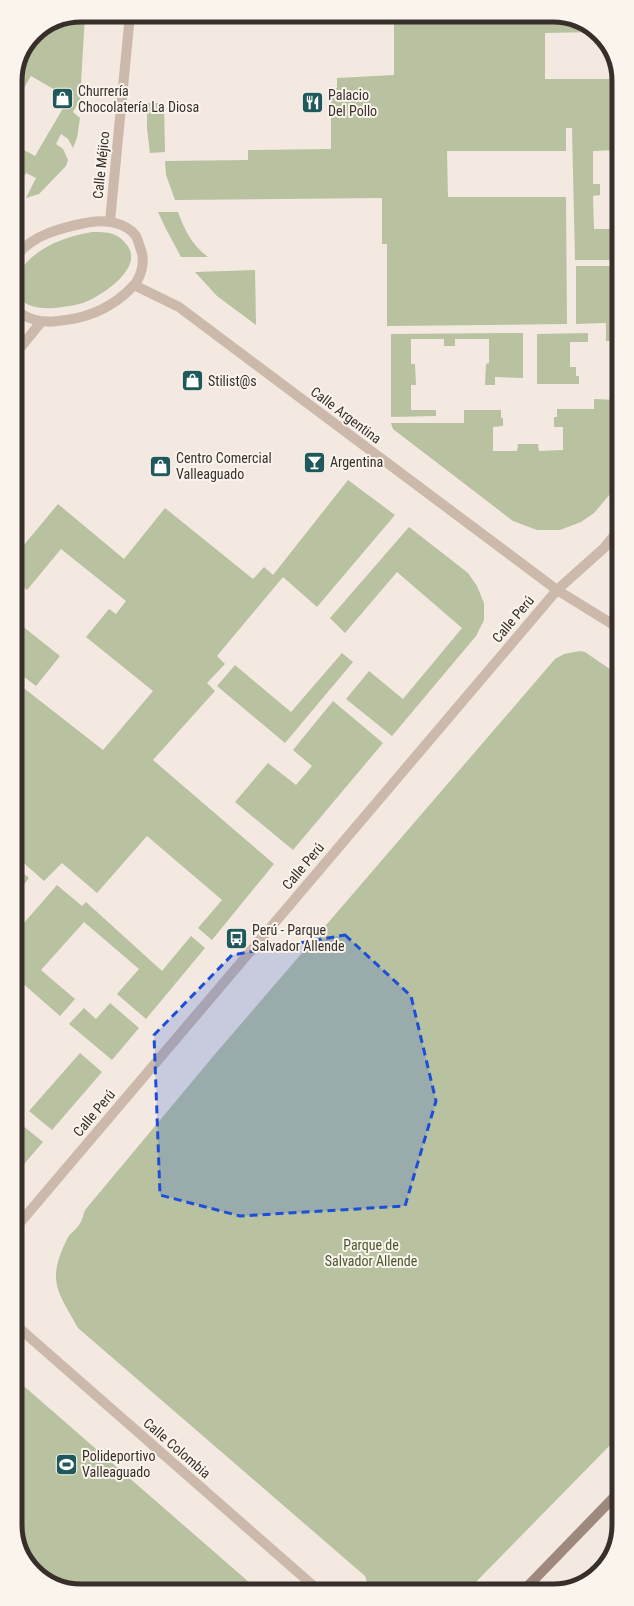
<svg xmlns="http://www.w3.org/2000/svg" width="634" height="1606" viewBox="0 0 634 1606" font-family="'Roboto Condensed',sans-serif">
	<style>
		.green { fill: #b8c2a0 }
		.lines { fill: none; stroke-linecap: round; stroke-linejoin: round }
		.minor { stroke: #ccb9ab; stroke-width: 10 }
		.secondary { stroke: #9f887d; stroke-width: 10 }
		.marked { fill: #1d4ed8; fill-opacity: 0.2; stroke: #1d4ed8; stroke-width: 3; stroke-dasharray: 8 5; stroke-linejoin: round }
		.labels { text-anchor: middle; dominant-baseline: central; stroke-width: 4; stroke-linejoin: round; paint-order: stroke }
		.poi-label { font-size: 14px; fill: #392f2a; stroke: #faf4ed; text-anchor: start }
		.street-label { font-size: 14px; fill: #392f2a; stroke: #faf4ed }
		.park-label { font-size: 14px; fill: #4a582e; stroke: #faf4ed }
		.rim { fill: none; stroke: #392f2a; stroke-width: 5 }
	</style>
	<rect width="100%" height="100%" fill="#f3e9e0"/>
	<g class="green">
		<polygon points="81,15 85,15 80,100 73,112 80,118 77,138 73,148 68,139 61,134 56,144 63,149 68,160 66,166 39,194 26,198 36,178 26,173 15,191 15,145 35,156 69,98 31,76 19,96 15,93 15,77 34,34"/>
		<polygon points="180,15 262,15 262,19 296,18 296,15 307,15 307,18 341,18 341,15 377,15 377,22 263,23 179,20"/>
		<polygon points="394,15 558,15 593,29 596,32 545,33 545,79 616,79 616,150 593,151 593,184 600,184 600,195 593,196 594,229 616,229 616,260 575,260 572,128 566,128 566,151 447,151 448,197 566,197 567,324 387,326 387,244 382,244 382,198 175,200 166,175 165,161 248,160 248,150 331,149 331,88 337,88 337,78 394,75"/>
		<polygon points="147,103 164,103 165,152 150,153 147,128"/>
		<path d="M158,212h20c7,19 14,33 30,45h-27l-15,-28z"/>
		<path d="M92,232c16,0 25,0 35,13 18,23 -26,51 -44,58 -6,2 -14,3 -21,4 -10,2 -23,2 -33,-2 -19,-8 -14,-31 -2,-43 17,-18 42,-26 65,-30z"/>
		<polygon points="576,266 616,266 616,275 614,275 614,298 616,298 616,341 606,341 606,323 576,324"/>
		<polygon points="255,270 256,325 217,296 195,272"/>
		<polygon points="523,333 523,378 495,377 495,385 485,385 486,364 489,363 489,339 455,339 455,346 444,346 444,339 411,339 411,364 415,364 416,385 411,385 411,410 436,410 436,416 391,417 391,334"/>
		<polygon points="588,333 588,342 570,342 570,367 576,367 576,376 579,376 579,384 537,384 537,334"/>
		<polygon points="594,399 616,400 617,486 594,513 581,522 560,530 537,530 513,521 393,429 391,423 464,423 464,410 501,410 501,418 503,418 503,426 493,427 493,451 517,451 518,444 538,444 539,451 563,450 563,427 554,427 554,417 557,417 557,409 594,409"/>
		<polygon points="348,480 395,515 317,607 283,577 217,656 225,664 207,683 215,691 153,760 274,864 212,940 198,928 222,900 147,836 97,893 62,863 44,881 17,857 16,682 103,750 153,691 86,637 109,609 116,614 126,601 61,549 27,590 16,581 16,541 23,546 58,504 124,559 165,508 253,579 264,567 273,575"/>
		<polygon points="409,527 468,573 477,586 484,603 484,620 476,636 392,736 346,699 369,671 403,699 462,628 397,572 345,633 330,618"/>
		<polygon points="16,621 60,656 36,686 16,671"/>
		<path d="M580,651l5,1 32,22 2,762 -149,152 -101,1 -4,-13 -287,-248c-20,-37 -32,-46 -11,-89 3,-6 9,-9 12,-14 3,-4 4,-10 6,-15l131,-157 339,-394 9,-5z"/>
		<polygon points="342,653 353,662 285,743 217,686 235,665 291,712"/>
		<polygon points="333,701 383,743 293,850 235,802 268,763 296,785 312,766 293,750"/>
		<polygon points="17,868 29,878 17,893"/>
		<polygon points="57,885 82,906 86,902 162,971 191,936 205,948 146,1019 117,994 139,969 84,922 41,970 75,999 60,1016 20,981 17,984 17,931"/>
		<polygon points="110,1003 139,1028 112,1060 69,1024 84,1008 96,1019"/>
		<polygon points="80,1053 102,1072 52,1130 29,1111"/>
		<polygon points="17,1121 43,1142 18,1171"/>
		<polygon points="18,1381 258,1590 76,1591 41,1577 18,1546"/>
	</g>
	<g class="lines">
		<g class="minor">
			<polyline points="110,221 130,15"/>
			<path d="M16,257c15,-22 45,-29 69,-34 16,-4 40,-2 51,13 2,4 3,9 5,14 4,11 1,24 -6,34 -3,3 -6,6 -9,9 -20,18 -42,26 -69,28 -13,2 -33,-1 -41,-13"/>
			<polyline points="134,285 179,307 557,590 617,627"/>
			<polyline points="16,353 41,322"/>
			<polyline points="18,1225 557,590 604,548 617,532"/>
			<polyline points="18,1327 317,1589"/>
		</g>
		<g class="secondary">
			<polyline points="601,1569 606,1563"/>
			<polyline points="526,1588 619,1492"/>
		</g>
	</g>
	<path class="marked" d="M345,935l66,61 25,105 -31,105 -165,10 -80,-21 -6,-160 78,-80z"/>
	<defs>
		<symbol id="shop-square" viewBox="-11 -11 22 22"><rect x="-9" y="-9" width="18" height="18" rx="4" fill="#20595b" stroke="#faf4ed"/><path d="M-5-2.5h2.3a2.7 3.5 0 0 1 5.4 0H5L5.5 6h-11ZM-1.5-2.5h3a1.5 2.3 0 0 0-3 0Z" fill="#fff"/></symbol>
		<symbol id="restaurant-square" viewBox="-11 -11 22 22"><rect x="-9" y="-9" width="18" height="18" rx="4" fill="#20595b" stroke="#faf4ed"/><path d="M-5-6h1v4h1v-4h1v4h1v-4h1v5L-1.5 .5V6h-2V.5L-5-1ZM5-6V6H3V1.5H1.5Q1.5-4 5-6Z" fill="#fff"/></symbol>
		<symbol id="bar-square" viewBox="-11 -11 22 22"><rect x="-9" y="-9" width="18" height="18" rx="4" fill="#20595b" stroke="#faf4ed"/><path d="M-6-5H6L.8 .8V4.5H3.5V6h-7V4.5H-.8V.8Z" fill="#fff"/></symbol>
		<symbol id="bus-square" viewBox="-11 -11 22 22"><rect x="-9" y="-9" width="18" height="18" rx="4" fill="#20595b" stroke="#faf4ed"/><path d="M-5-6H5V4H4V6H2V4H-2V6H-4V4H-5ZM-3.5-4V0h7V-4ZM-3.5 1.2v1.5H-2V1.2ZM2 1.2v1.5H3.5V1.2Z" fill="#fff"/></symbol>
		<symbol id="stadium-square" viewBox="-11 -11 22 22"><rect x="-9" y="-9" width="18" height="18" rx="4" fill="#20595b" stroke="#faf4ed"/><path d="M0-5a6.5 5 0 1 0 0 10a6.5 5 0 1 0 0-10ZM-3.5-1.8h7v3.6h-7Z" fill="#fff"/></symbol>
	</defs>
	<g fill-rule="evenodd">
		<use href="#shop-square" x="50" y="86" width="25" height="25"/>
		<use href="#restaurant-square" x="300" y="90" width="25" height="25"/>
		<use href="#shop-square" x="180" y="368" width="25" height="25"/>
		<use href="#bar-square" x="302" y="450" width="25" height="25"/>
		<use href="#shop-square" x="148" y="454" width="25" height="25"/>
		<use href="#bus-square" x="224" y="926" width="25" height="25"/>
		<use href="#stadium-square" x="54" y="1452" width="25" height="25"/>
	</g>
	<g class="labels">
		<g class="poi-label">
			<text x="78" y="91">Churrería<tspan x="78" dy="16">Chocolatería La Diosa</tspan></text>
			<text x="328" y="95">Palacio<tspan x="328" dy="16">Del Pollo</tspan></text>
			<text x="208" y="381">Stilist@s</text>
			<text x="176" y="458">Centro Comercial<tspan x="176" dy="16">Valleaguado</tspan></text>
			<text x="330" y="462">Argentina</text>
			<text x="252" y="930">Perú - Parque<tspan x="252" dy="16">Salvador Allende</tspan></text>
			<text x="82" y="1456">Polideportivo<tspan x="82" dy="16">Valleaguado</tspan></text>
		</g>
		<g class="street-label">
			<text transform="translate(101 165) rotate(-84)">Calle Méjico</text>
			<text transform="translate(346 415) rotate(37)">Calle Argentina</text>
			<text transform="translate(513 619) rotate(-50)">Calle Perú</text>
			<text transform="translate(303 866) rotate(-50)">Calle Perú</text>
			<text transform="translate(94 1113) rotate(-50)">Calle Perú</text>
			<text transform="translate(177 1448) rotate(41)">Calle Colombia</text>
		</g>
		<g class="park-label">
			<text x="371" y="1245">Parque de<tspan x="371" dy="16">Salvador Allende</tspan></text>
		</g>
	</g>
	<path d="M0 0H634V1606H0ZM81 22H553A59 59 0 0 1 612 81V1525A59 59 0 0 1 553 1584H81A59 59 0 0 1 22 1525V81A59 59 0 0 1 81 22Z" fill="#faf4ed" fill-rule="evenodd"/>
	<path class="rim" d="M81 22H553A59 59 0 0 1 612 81V1525A59 59 0 0 1 553 1584H81A59 59 0 0 1 22 1525V81A59 59 0 0 1 81 22Z"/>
</svg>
